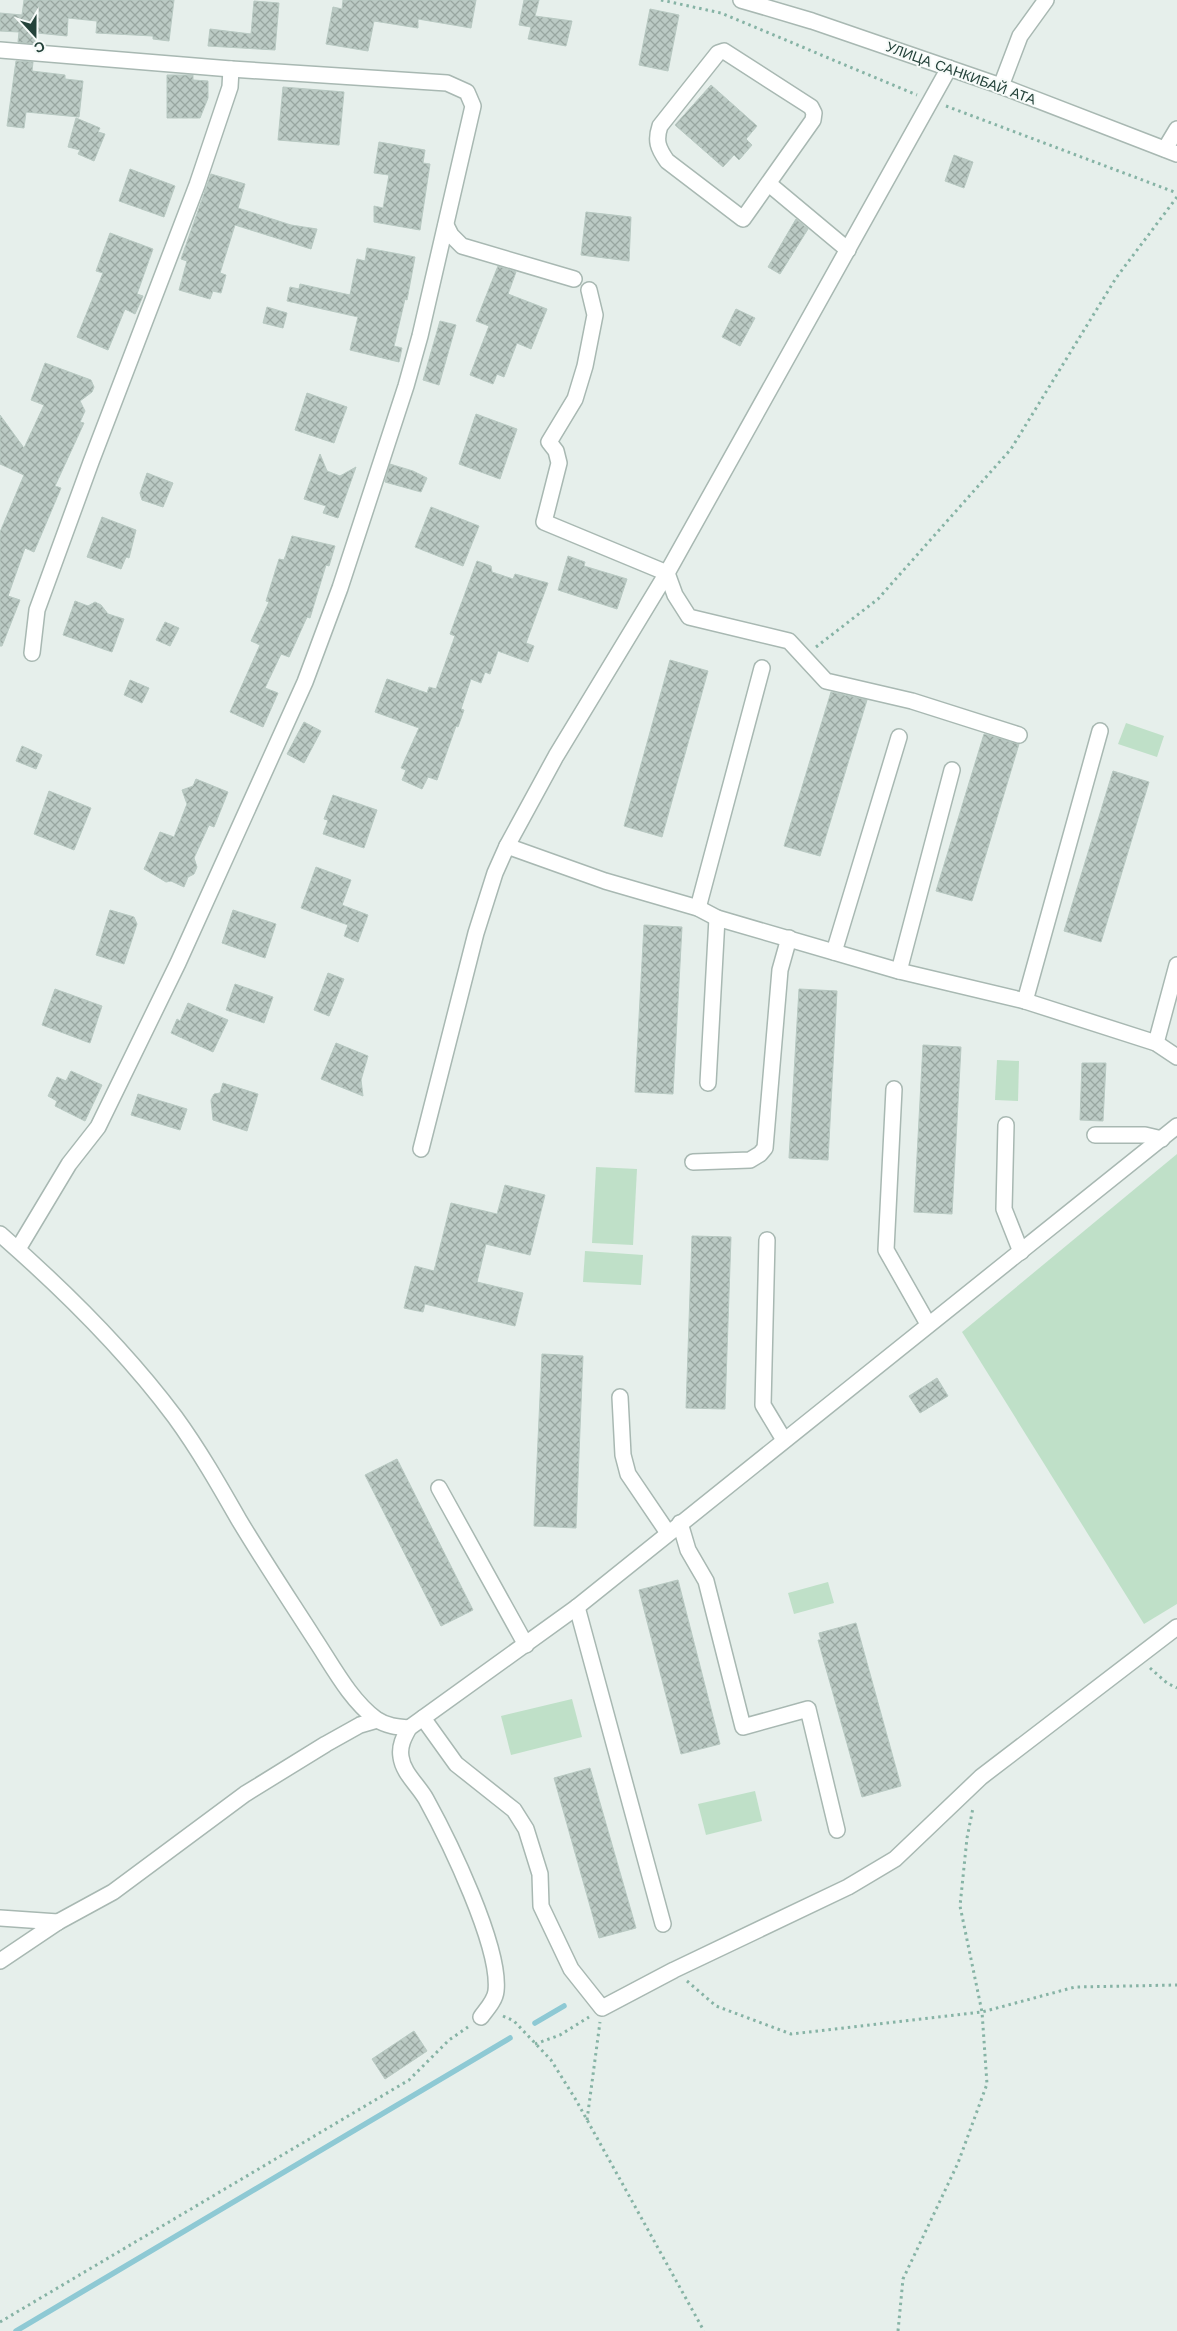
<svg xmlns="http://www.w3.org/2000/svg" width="1177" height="2331" viewBox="0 0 1177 2331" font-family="'Work Sans',sans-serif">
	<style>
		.pitch { fill: #bfe0c8 }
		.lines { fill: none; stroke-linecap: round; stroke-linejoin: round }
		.stream { stroke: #8ec9d4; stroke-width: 5.5 }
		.building { fill: url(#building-cross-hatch); stroke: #b8c9c2 }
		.minor-casing { stroke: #a8b8b2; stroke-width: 18 }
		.path { stroke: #86b3a5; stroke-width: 3; stroke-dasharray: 2.5 4; stroke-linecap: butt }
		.minor { stroke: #fff; stroke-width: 15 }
		.labels { text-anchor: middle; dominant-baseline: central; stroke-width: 4; stroke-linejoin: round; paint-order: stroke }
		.street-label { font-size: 14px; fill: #24423a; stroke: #f7fbf9 }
	</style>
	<defs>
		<pattern id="building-cross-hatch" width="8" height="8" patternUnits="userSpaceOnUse" patternTransform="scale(1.25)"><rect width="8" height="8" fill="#bbcac4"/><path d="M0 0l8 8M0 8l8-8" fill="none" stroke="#98a6a0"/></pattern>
	</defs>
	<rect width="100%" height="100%" fill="#e6efeb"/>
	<g class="pitch">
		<polygon points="1126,723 1164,736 1157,757 1118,744"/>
		<polygon points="997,1060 1019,1061 1018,1101 995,1100"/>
		<polygon points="1177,1154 1177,1604 1144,1624 962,1332"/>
		<polygon points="596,1167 637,1169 633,1245 592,1243"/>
		<polygon points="585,1251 643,1255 641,1285 583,1282"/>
		<polygon points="828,1582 834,1603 794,1614 788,1593"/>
		<polygon points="572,1699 582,1737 511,1755 501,1716"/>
		<polygon points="755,1791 762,1821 706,1835 698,1804"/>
	</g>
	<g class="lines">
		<g class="stream">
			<polyline points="535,2023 564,2006"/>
			<polyline points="16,2331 510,2038"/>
		</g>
	</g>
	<g class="building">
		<polygon points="24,0 174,0 169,41 153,39 153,36 96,33 97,21 68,18 67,36 37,33 36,44 18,42 19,32 0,31 0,13 22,15"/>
		<polygon points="343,0 476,0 471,28 418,19 418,28 374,21 368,51 326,44 333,7 342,9"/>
		<polygon points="524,0 539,0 535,16 572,21 566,46 528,39 531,27 519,25"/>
		<polygon points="254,1 279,3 275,50 208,46 210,29 251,34"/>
		<polygon points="650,9 679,15 668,71 639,65"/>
		<polygon points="16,61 33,62 32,71 65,75 65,79 83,81 79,117 26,112 24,128 7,126"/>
		<polygon points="167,75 193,75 193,80 208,81 208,98 200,118 167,118"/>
		<polygon points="711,85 757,126 746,139 752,145 739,160 734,155 723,167 675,125"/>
		<polygon points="283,87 344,92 339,145 278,140"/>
		<polygon points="76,118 100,128 98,132 105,134 94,161 78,154 80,150 68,147"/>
		<polygon points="379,142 425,150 423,163 430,164 420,230 374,222 374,206 383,208 389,175 374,173"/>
		<polygon points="954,155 973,162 964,188 945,181"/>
		<polygon points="130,169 175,186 164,217 119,201"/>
		<polygon points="211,174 245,184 238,208 291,225 317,229 311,249 235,225 220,273 226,275 221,293 213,291 210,299 179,290 187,261 181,259"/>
		<polygon points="586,212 631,217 629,261 581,255"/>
		<polygon points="796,219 808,229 780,274 768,267"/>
		<polygon points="110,233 153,249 137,294 143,296 135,314 125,309 108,350 77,337 103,273 96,271"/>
		<polygon points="367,248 415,257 407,300 405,299 394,346 402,348 399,362 350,350 358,317 287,301 290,287 299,289 300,284 350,295 357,259 365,261"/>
		<polygon points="498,266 516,272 508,294 547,309 531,349 517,343 504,377 497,374 493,384 470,375 489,326 476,321"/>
		<polygon points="267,307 287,313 283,328 263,323"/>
		<polygon points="736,309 755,318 740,346 722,337"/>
		<polygon points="440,321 456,325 439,385 423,380"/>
		<polygon points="45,363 91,380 94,387 92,392 80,401 85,411 80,422 84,423 55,486 61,488 34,552 25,548 8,596 20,600 2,646 0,646 0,532 24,475 0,464 0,415 24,448 44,405 31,400"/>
		<polygon points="307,393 347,407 334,443 295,430"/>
		<polygon points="476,414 517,429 500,479 459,464"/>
		<polygon points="320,454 327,471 340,476 356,467 338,518 323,513 326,506 304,499"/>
		<polygon points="390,464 413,471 427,478 421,492 385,482"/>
		<polygon points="147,473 173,483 163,507 142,500 140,493"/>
		<polygon points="431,507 479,526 463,566 415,547"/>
		<polygon points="102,517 136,530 129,558 126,557 121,569 87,557"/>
		<polygon points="292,536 335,546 329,566 326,565 310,618 307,617 289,657 281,654 265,688 278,693 263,727 230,712 260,645 251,641 269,602 266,601 279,559 284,560"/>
		<polygon points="568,556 585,562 584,566 627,579 617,609 558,590"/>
		<polygon points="477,561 491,566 492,572 513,579 515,574 548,583 526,643 534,646 528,662 498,651 490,674 485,672 481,683 471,679 461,709 464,710 458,727 456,726 437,780 428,777 422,789 402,780 406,770 401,768 419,728 375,712 387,679 427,693 429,687 436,689 455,636 450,634"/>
		<polygon points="75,601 88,606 95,602 101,605 108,614 124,619 112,652 63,635"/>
		<polygon points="165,622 179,628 170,646 156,640"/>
		<polygon points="670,660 708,671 662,837 624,826"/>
		<polygon points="130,680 149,688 142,703 124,695"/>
		<polygon points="831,692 867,700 820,856 784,846"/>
		<polygon points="304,722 321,731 304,763 287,754"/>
		<polygon points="984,734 1019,744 972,901 936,891"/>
		<polygon points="22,746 42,755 36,769 16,761"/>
		<polygon points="1113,771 1149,782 1101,942 1064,931"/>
		<polygon points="196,779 228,792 214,827 209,825 194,858 197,867 194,874 188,877 184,887 171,881 166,882 144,869 160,832 174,837 187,804 182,790 193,786"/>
		<polygon points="49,791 91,808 74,850 34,834"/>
		<polygon points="333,795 377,810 364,848 323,834 328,820 324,819"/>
		<polygon points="316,867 351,880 342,905 368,915 358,942 344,936 348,925 301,908"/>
		<polygon points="110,910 134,917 137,924 124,964 96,955"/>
		<polygon points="233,910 276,924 265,958 222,943"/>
		<polygon points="644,925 682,927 673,1094 635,1092"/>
		<polygon points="328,973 344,979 329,1016 314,1010"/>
		<polygon points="235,984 273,997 264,1023 226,1010"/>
		<polygon points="55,989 102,1006 90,1043 42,1025"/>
		<polygon points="799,989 837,991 828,1160 789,1158"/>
		<polygon points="188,1003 228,1020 213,1052 171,1033 177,1019 180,1021"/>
		<polygon points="336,1043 368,1056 361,1080 363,1096 321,1079"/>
		<polygon points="923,1045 961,1047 952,1214 914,1212"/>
		<polygon points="1082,1063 1106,1063 1103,1121 1080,1120"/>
		<polygon points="71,1071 102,1085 85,1121 55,1106 57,1101 48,1096 57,1077 66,1081"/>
		<polygon points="223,1083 258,1094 247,1131 213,1120 211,1100 214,1094 220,1093"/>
		<polygon points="138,1094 187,1109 180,1130 131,1115"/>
		<polygon points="505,1185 545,1195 530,1255 486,1244 477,1282 523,1293 515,1326 425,1304 423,1312 404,1308 415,1266 434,1271 451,1203 497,1214"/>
		<polygon points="692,1236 731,1237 725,1409 686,1408"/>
		<polygon points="542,1354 583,1356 576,1528 534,1526"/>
		<polygon points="937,1378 948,1396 920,1413 909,1396"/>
		<polygon points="397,1459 473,1610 441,1626 365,1475"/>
		<polygon points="678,1580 720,1744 681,1754 639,1590"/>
		<polygon points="856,1623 901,1786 862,1797 818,1640 821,1640 819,1633"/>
		<polygon points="590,1768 636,1928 599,1938 554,1778"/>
		<polygon points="414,2031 427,2051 385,2079 372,2059"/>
	</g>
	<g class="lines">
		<defs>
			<g id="minor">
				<polyline points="741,0 812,21 1001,86 1177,154"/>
				<polyline points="0,50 231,69 447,83 467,92 473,106 420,336 406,386 340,588 305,682 178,963 98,1127 69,1164 18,1249"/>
				<path d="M724,51l87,56 3,6 -1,7 -70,99 -76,-58c-9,-13 -12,-20 -7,-35l58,-73z"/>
				<polyline points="1001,86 1020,36 1046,0"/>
				<polyline points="1165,149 1177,129"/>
				<polyline points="769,184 848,250"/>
				<polyline points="446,225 451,235 462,246 574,279"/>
				<polyline points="589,290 595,315 585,366 575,399 549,442 556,451 559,463 544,522 667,573 675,595 689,617 789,641 826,681 912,701 1019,735"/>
				<polyline points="32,653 37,610 91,462 197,185 230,87 231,69"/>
				<polyline points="507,846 605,881 698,908 717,918 899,971 1025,1001 1156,1043 1177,1057"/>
				<polyline points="698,908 762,668"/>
				<polyline points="834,952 899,737"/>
				<polyline points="899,971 952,770"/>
				<polyline points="1025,1001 1100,731"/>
				<polyline points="1156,1043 1177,965"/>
				<polyline points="708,1083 717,918"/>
				<polyline points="894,1089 886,1250 928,1324"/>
				<polyline points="1006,1125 1004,1209 1021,1252"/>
				<polyline points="1095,1135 1145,1135 1162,1139"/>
				<polyline points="421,1149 476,933 495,873 507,846 556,756 667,573 949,68"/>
				<polyline points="693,1162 750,1160 760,1154 765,1148 780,970 789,938"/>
				<path d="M0,1234c63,55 125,116 175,183 24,33 44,68 64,103 24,40 50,79 75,118 18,27 36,62 62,81 10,7 22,8 33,9"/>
				<polyline points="767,1240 763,1405 784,1440"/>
				<polyline points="620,1397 623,1455 628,1474 668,1533"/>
				<polyline points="439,1488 526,1645"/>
				<polyline points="680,1523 688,1550 706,1581 743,1727 808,1709 837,1830"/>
				<polyline points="577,1607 663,1924"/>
				<polyline points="423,1718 456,1764 514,1810 526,1829 540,1874 541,1906 571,1969 602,2008 674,1970 848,1887 895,1859 981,1777 1177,1627"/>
				<polyline points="0,1918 58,1922"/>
				<polyline points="0,1961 58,1922 113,1892 245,1794 326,1744 360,1725 377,1720"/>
				<path d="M481,2017c5,-7 14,-16 15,-26 5,-44 -48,-152 -70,-192 -8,-14 -23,-26 -25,-42 -2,-11 3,-20 8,-29l168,-121 600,-481"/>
			</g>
		</defs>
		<use href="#minor" class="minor-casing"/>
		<g class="path">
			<polyline points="661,0 721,13 917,95"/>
			<polyline points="946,106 1177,193"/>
			<polyline points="816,647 878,599 1011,449 1116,278 1177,197"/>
			<polyline points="1150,1668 1167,1683 1177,1688"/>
			<polyline points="687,1981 716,2006 791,2034 982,2012 1075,1987 1177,1985"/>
			<polyline points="503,2016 514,2021 551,2060 576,2100 704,2331"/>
			<polyline points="535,2044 560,2035 589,2017"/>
			<polyline points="587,2120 600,2022"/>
			<polyline points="0,2322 409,2080 449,2040 468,2027"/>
			<polyline points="898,2331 903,2279 958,2163 987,2084 982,2012 960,1906 967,1838 973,1808"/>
		</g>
		<use href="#minor" class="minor"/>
	</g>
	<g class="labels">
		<g class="street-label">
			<text transform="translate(961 73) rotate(20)">УЛИЦА САНКИБАЙ АТА</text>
		</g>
	</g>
	<g transform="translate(35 35) rotate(159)" stroke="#f7fbf9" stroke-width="4" paint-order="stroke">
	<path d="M0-4L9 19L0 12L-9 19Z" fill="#24423a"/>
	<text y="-8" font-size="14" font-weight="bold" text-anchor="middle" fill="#24423a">С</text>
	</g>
</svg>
